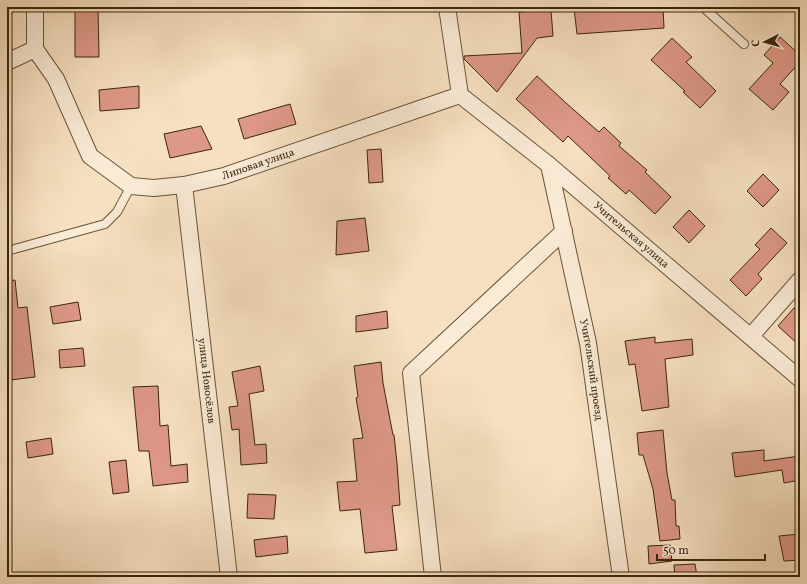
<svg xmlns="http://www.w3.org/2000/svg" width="807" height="584" viewBox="0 0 807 584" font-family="Vollkorn,serif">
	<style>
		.building { fill: #de9888; stroke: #38260b }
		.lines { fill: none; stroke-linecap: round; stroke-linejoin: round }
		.lane-casing { stroke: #685438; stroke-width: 10 }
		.street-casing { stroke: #685438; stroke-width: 18 }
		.lane { stroke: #faebd7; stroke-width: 8 }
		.street { stroke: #faebd7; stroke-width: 16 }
		.labels { text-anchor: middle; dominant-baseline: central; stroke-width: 3; stroke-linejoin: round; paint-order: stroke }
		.street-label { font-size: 11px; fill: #38260b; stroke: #faebd7 }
	</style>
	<rect width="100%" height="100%" fill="#f7e0c1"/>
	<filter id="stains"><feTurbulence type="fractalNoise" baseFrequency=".005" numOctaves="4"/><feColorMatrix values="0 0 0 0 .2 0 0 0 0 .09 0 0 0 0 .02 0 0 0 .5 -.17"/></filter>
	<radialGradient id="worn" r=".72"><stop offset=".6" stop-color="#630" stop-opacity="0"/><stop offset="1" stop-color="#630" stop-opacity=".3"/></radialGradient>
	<g class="building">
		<polygon points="75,7 98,7 99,57 75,57"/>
		<polygon points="592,7 613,7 613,10 663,7 664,28 577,34 574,8"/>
		<polygon points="551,10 553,36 537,38 497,92 464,59 464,56 522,53 519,12"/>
		<polygon points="780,37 800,55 800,62 780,84 789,92 773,110 749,89 773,63 764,55"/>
		<polygon points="672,38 692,57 686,62 716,91 700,108 683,92 685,91 651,60"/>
		<polygon points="537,76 566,103 599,132 604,127 621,143 619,146 647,170 645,172 671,197 655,214 629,190 626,194 608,178 610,176 568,136 563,142 516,99"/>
		<polygon points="139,86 139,108 100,111 99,90"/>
		<polygon points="290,104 296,124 244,139 238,119"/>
		<polygon points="201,126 212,149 170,158 164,134"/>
		<polygon points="381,149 383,182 369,183 367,150"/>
		<polygon points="763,174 779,190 763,207 747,191"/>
		<polygon points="689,210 705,226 689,243 673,227"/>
		<polygon points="365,218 369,251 336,255 337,221"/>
		<polygon points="771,228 787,243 758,274 762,279 746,296 730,280 760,249 755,245"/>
		<polygon points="15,280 18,308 27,307 35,377 10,380 7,356 7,281"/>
		<polygon points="78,302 81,320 53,324 50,307"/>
		<polygon points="794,308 800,314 800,346 778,326"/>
		<polygon points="387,311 388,328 356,332 356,316"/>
		<polygon points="655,337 655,343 692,339 693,355 665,359 669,407 642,411 635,364 629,365 625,341"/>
		<polygon points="83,348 85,366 60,368 59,350"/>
		<polygon points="381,362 383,383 393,435 394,435 397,463 400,505 392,506 397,550 365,553 360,509 340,511 337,482 357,481 353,439 363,438 356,398 358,397 354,366"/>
		<polygon points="260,366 264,391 249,394 255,445 266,444 267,463 241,465 239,429 232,430 229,407 238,406 232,372"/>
		<polygon points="158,386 160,426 168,425 171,466 187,464 188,482 153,486 149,451 139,451 133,387"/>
		<polygon points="663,430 667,473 672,500 675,500 676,526 679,526 680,539 660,541 653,489 643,455 639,455 637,433"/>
		<polygon points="51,438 53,454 28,458 26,442"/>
		<polygon points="764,450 764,461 800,456 800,480 784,483 782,470 735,477 732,453"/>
		<polygon points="126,460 129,492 113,494 109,462"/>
		<polygon points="248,494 276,495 274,519 247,518"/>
		<polygon points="800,534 800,560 784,561 779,536"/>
		<polygon points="287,536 288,553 256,557 254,540"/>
		<polygon points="670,545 672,561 649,564 648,546"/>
		<polygon points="695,564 697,577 675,577 674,565"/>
	</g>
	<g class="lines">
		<defs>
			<g id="lane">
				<polyline points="703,7 744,44"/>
				<polyline points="7,251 105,224 117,212 131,186"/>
			</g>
			<g id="street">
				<polyline points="447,7 460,95"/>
				<path id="s1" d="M35,49l21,30 34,77 41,30 23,2 30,-3 40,-9 236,-81"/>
				<polyline points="35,49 35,7"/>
				<polyline points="7,62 35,49"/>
				<path id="s2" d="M460,95l89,70 251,214"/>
				<path id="s3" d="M549,165l39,178 33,234"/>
				<path id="s4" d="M184,185l45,392"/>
				<polyline points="751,336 800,280"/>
				<polyline points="433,577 411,373 564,231"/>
			</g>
		</defs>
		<use href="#lane" class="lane-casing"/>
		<use href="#street" class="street-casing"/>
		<use href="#lane" class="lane"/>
		<use href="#street" class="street"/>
	</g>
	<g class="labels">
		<g class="street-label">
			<text stroke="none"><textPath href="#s1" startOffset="302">Липовая улица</textPath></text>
			<text stroke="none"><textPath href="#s2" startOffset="221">Учительская улица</textPath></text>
			<text stroke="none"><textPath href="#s3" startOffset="209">Учительский проезд</textPath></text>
			<text stroke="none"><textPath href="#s4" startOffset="197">улица Новосёлов</textPath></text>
		</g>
	</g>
	<rect width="807" height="584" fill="none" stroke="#f7e0c1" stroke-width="24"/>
	<rect x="8" y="8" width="791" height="568" fill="none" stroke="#38260b" stroke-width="2"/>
	<rect x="12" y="12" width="783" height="560" fill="none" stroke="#38260b"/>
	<g transform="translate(765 42) rotate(264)" stroke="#faebd7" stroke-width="3" paint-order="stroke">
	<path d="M0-3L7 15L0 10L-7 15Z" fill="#38260b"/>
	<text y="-6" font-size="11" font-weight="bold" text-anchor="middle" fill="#38260b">С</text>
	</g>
	<path d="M657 554v6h108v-6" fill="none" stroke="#38260b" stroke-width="2"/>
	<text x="663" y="554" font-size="12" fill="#38260b" stroke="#faebd7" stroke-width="3" paint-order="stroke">50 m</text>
	<rect width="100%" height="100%" filter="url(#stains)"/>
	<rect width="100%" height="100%" fill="url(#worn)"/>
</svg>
